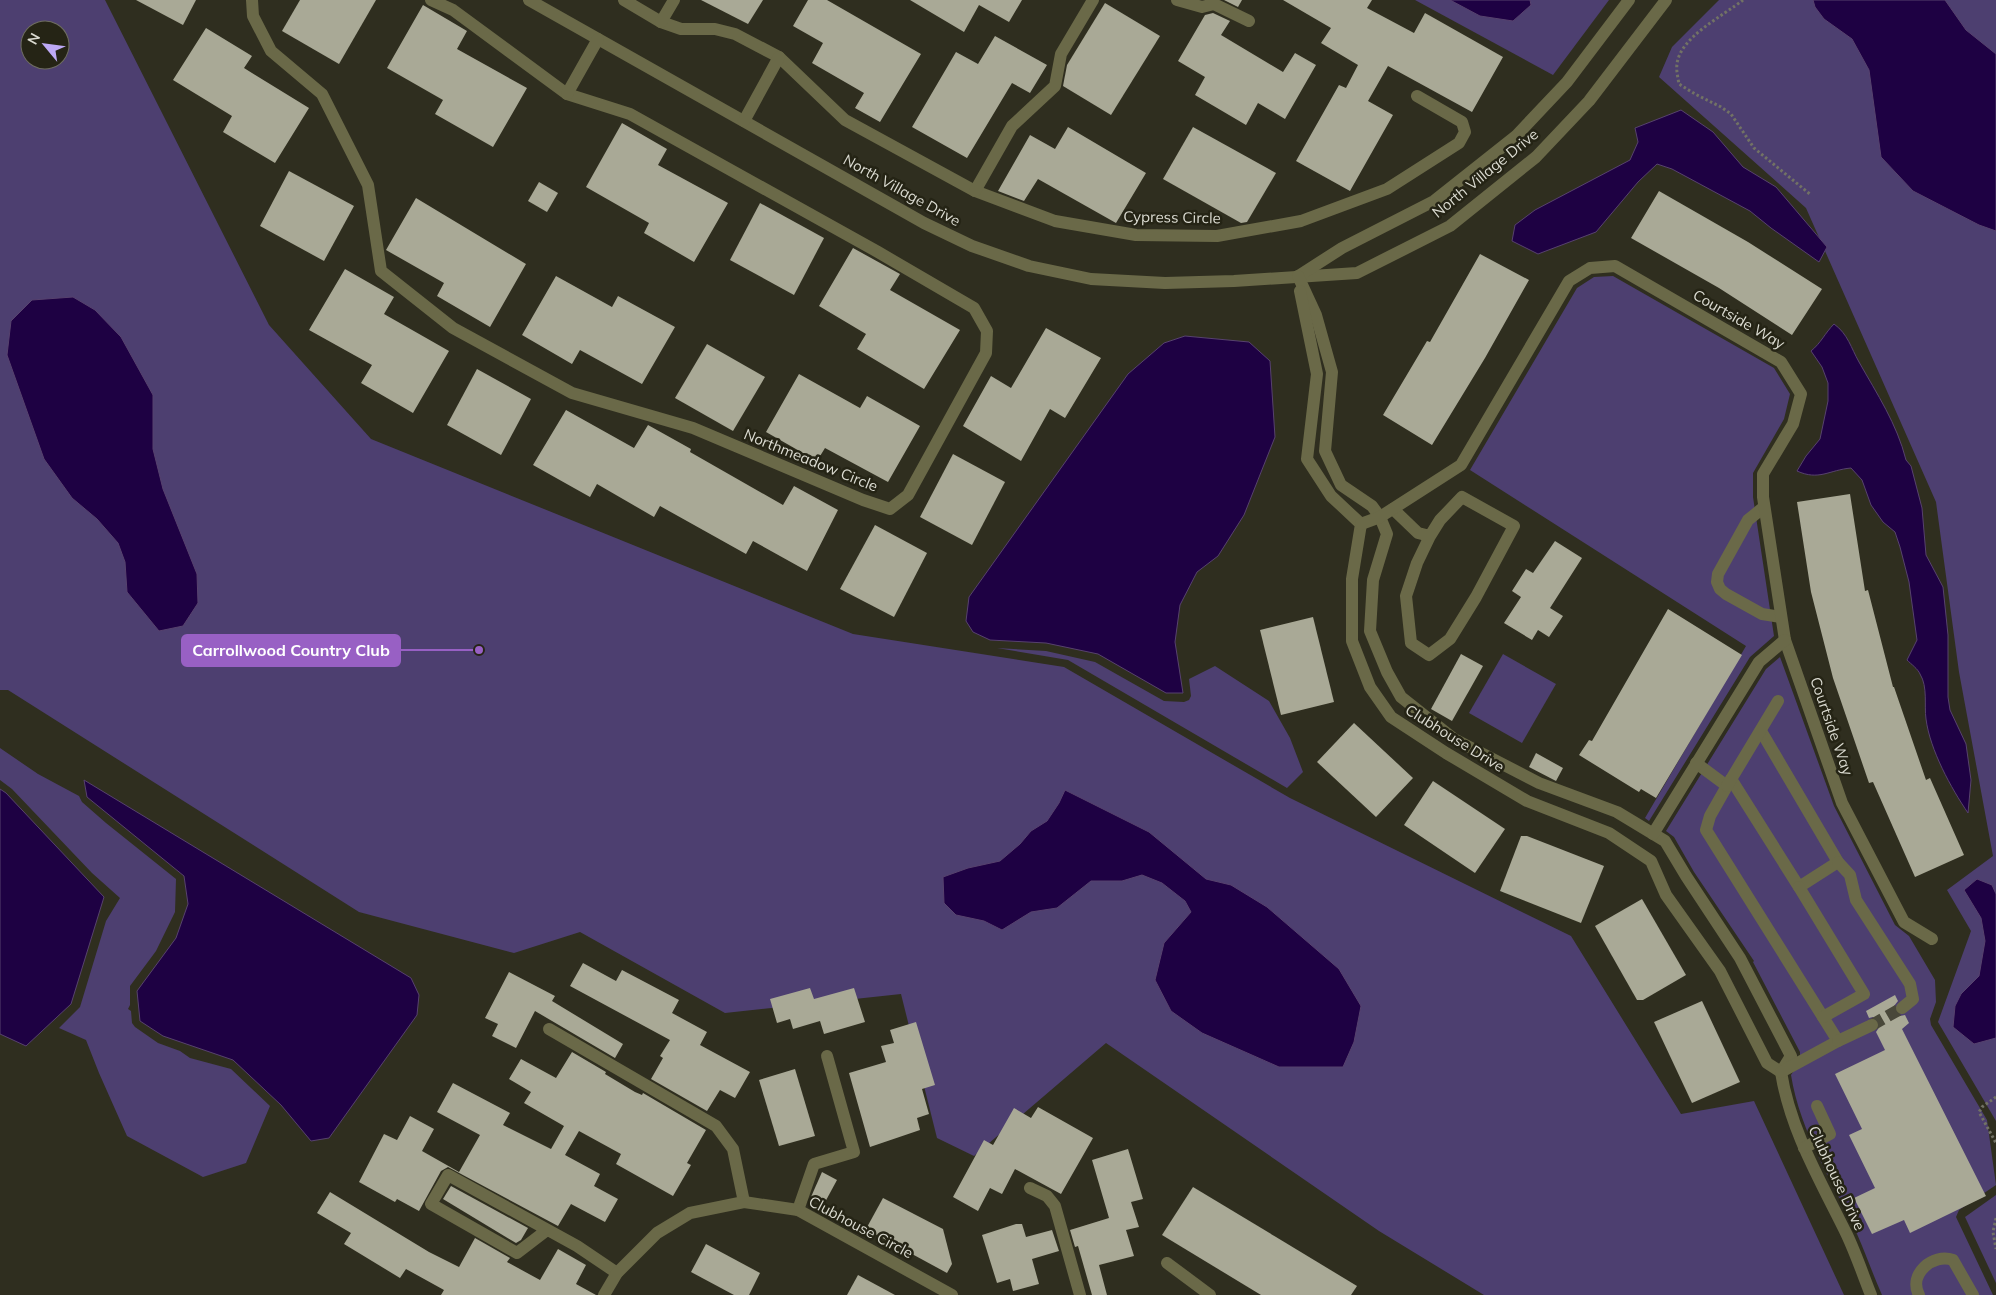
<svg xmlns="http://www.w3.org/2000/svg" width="1996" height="1295" viewBox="0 0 1996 1295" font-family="Mulish,sans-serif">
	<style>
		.green { fill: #4d3f70; fill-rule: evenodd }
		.water { fill: #1e0143; stroke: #57426e }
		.building { fill: #a9a996 }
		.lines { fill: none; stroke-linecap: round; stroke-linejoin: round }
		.minor-tunnel { stroke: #49483a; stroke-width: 12; stroke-dasharray: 12 6; stroke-linecap: butt }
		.path { stroke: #727265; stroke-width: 3; stroke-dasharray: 2.5 2.5; stroke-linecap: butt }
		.minor { stroke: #6a6948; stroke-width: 12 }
		.labels { text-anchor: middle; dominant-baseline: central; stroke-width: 5; stroke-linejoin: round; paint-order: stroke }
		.street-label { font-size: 15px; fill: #dbdbd1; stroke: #252415 }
		.leader { fill: none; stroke: #9860c4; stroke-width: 2 }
		.callout-dot { fill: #9860c4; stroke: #252415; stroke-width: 2 }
		.callout { fill: #9860c4; stroke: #9860c4; stroke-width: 2 }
		.callout-label { font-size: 16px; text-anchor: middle; font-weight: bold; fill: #fff }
	</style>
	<rect width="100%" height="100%" fill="#2f2e1f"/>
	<g class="green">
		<path d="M0,0h105l164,325 102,114 482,195 211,33 226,131 281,138 110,178 73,-13 90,194h-360l-105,-64 -273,-188 -132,113 -37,-18 -36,-144 -176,19 -145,-81 -66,21 -155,-41 -351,-222h-8zM30,30h30v30h-30z"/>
		<polygon points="1415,0 1609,0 1553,75"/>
		<polygon points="1719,0 1996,0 1996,1121 1938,1022 1971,931 1947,890 1993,856 1959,672 1936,502 1806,208 1659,77 1672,47"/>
		<polygon points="1613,276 1774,368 1790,394 1784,419 1753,473 1753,497 1774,636 1750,657 1649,821 1645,818 1746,646 1470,470 1577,288 1594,277"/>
		<polygon points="997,648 1046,651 1095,662 1164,701 1184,702 1189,700 1191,696 1189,679 1215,666 1269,701 1290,738 1303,772 1287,788 1068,660"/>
		<polygon points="1503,654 1556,684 1522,743 1469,713"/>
		<path d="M1780,657l54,149 61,119 14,11 26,44 1,22 -6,17 1,6 56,95 9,65 -37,25 -3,7 37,78h-111c-9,-20 -16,-41 -25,-61 -24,-52 -57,-102 -66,-159l9,-14v-9l-47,-90 1,-1 -60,-89 -20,-35 -8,-6 100,-162z"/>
		<polygon points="0,748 38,774 79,796 82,802 106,823 176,879 175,912 156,951 130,986 130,1005 128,1009 131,1011 132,1023 135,1027 158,1043 180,1051 190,1058 231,1069 270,1106 246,1163 203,1177 127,1136 99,1073 86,1040 59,1028 80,1007 106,921 120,898 92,873 12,789 0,780"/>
		<polygon points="1996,1195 1996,1283 1965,1217"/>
	</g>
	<g class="water">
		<polygon points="1450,0 1530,0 1531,5 1513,21 1480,16"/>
		<polygon points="1813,0 1945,0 1966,30 1996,54 1996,231 1979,225 1913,191 1881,157 1869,70 1852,39 1824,19 1815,7"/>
		<polygon points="1681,110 1713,132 1743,167 1776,187 1827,247 1819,262 1771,228 1750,211 1672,169 1657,164 1638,182 1596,232 1538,254 1512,241 1515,225 1535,210 1630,160 1638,142 1635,128"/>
		<polygon points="73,297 95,310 121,337 153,395 153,449 163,489 197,574 198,603 183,626 159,631 127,592 125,562 118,543 97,519 72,498 44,459 7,355 11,321 32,300"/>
		<path d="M1834,324c14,10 17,24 25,38 18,32 38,62 47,98l5,6 11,42 4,47 17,32 5,48v62l2,13 16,34 5,36 -3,33c-17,-25 -38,-63 -42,-94 -2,-14 2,-32 -6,-45 -2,-5 -9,-10 -13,-14l10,-20 -8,-58 -9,-35 -5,-15 -12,-10 -12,-17 -9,-25 -11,-12c-22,2 -32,13 -54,3l9,-15 14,-17 8,-38v-18l-6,-16 -11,-16c10,-8 14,-18 23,-27z"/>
		<polygon points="1185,336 1249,342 1270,361 1275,437 1244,515 1218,556 1197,572 1180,605 1175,642 1183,693 1166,693 1098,654 1046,643 990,640 973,632 966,621 969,597 1128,374 1164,343"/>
		<polygon points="84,780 411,978 419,995 417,1015 329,1138 311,1141 281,1105 233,1060 163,1036 140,1021 137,991 176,938 188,904 184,876 87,797"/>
		<polygon points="0,789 6,793 104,897 71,1004 26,1046 0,1034"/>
		<polygon points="1065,790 1149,832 1206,879 1231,885 1267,907 1339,969 1361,1006 1354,1042 1343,1067 1279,1067 1202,1033 1171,1011 1155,980 1164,943 1191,912 1185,901 1162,883 1142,875 1122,881 1091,881 1057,908 1031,912 1002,930 984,921 956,915 944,903 943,877 968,868 1000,861 1020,844 1031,831 1047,821 1059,803"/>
		<polygon points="1977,879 1992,885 1996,894 1996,1038 1974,1044 1953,1027 1955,1006 1961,994 1979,976 1985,941 1981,918 1964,890"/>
	</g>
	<g class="building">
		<polygon points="136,0 196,0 183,25"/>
		<polygon points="300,0 376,0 339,64 282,31"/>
		<polygon points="701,0 763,0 748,24"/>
		<polygon points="808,0 827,0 921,54 880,122 855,108 864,93 812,63 823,43 793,26"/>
		<polygon points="910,0 1022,0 1009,22 979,5 964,32"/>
		<polygon points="1224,0 1242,0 1238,7"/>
		<polygon points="1283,0 1372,0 1367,8 1414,33 1425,13 1503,57 1472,112 1388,66 1368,101 1393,115 1350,191 1296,161 1339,85 1346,88 1358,65 1321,43 1331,28"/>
		<polygon points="1105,3 1160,36 1111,115 1063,86 1067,65"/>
		<polygon points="423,5 467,31 457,49 527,88 493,147 435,114 443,100 387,68"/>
		<polygon points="1213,13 1230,21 1221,35 1283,72 1295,53 1316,65 1285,119 1258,103 1246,125 1195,95 1205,77 1178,61 1205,15"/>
		<polygon points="206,28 252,56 244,68 309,108 275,163 223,132 232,116 173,80"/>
		<polygon points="995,36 1047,65 1030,93 1012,83 967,158 912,127 956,52 978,64"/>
		<polygon points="622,123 667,149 658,165 728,203 694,262 644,233 649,223 586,187"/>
		<polygon points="1068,127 1146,173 1116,223 1038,179 1024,201 998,191 1030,135 1055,149"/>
		<polygon points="1193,127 1276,173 1247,222 1241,223 1163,179"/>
		<polygon points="289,171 354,206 324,261 260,226"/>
		<polygon points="539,182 558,193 547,212 528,201"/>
		<polygon points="1659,191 1748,242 1822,289 1792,335 1719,288 1631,238"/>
		<polygon points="416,198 526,264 490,327 437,296 444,283 386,250"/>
		<polygon points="760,203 824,238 794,295 730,260"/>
		<polygon points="853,248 900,274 890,290 960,330 924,389 857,349 866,334 819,306"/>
		<polygon points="1480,254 1529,280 1485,358 1432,445 1383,415 1427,341 1430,342"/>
		<polygon points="345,269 394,297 384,314 449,351 413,413 361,383 372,365 309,330"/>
		<polygon points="556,276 612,307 618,296 675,327 642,384 580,350 572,364 522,335"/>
		<polygon points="1046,328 1101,358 1065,418 1050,409 1021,461 963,426 991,376 1011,388"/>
		<polygon points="707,344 765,377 733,431 675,398"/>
		<polygon points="477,369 531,399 501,455 447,425"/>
		<polygon points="799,374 860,408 867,396 920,426 888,482 825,448 817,461 766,432"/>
		<polygon points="566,410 634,448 648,425 691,449 690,452 783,505 794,486 838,510 807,571 753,541 746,554 660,506 654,517 597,484 590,497 533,465"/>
		<polygon points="953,454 1005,482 972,545 920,517"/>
		<polygon points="1850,494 1865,591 1868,590 1893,687 1894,687 1926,780 1930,778 1964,855 1915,877 1873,782 1869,783 1833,678 1811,592 1797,502"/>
		<polygon points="875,525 927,553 894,617 840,589"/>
		<polygon points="1555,541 1582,558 1550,608 1563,616 1549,637 1538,630 1532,640 1504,623 1521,597 1512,591 1526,569 1533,573"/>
		<polygon points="1668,609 1742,655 1656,798 1641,789 1639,792 1579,755 1589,740 1592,741"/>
		<polygon points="1313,617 1334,702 1281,715 1260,630"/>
		<polygon points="1461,654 1483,666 1452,721 1431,709"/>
		<polygon points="1354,723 1413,778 1376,817 1317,762"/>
		<polygon points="1536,753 1563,768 1556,781 1529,767"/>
		<polygon points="1433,781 1505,829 1475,873 1404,825"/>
		<polygon points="1521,836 1527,836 1604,866 1581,923 1500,891"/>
		<polygon points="1642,899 1686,975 1643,1000 1637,1000 1595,926"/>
		<polygon points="583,963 616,981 622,970 679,1000 672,1013 707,1032 700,1045 750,1072 735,1098 720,1090 707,1111 651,1079 663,1058 660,1056 670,1040 570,986"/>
		<polygon points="509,972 555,996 552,1001 623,1044 615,1058 535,1011 516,1048 492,1036 498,1024 485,1018"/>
		<polygon points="810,988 814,999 854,988 865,1022 824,1034 820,1021 793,1029 790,1019 777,1023 770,999"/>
		<polygon points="1895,995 1898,1001 1894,1006 1895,1013 1900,1016 1905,1015 1909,1023 1902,1029 1986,1196 1910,1233 1904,1220 1872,1234 1854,1198 1875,1188 1849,1135 1862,1129 1835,1074 1885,1050 1876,1032 1880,1026 1879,1021 1873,1017 1869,1018 1866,1011"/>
		<polygon points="1702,1001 1740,1082 1692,1103 1654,1022"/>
		<polygon points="916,1022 935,1085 922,1089 929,1114 917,1118 920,1130 870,1147 849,1073 886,1062 881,1046 894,1043 890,1030"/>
		<polygon points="572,1052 606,1072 605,1074 635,1092 642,1095 643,1093 706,1130 687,1163 691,1165 673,1196 616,1164 621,1154 579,1131 565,1155 600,1174 594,1186 618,1199 605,1222 571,1204 558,1226 448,1167 441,1171 419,1211 397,1199 395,1202 359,1182 384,1134 397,1140 410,1116 434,1129 422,1151 459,1172 480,1135 437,1112 453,1083 510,1113 503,1125 551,1149 564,1126 524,1103 531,1092 509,1079 521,1059 556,1078"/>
		<polygon points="795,1069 815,1136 779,1146 759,1080"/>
		<polygon points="1038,1107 1093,1138 1061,1194 1015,1169 1002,1194 990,1188 978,1211 953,1197 984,1140 993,1145 1014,1108 1031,1118"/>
		<polygon points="1128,1149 1143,1199 1131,1202 1139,1227 1126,1230 1134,1256 1099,1265 1107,1295 1092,1295 1078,1246 1075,1247 1070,1230 1109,1218 1092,1160"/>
		<polygon points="822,1172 837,1180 824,1204 811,1197"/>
		<polygon points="451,1186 528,1228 521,1240 516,1243 443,1199"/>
		<polygon points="1193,1187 1276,1237 1357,1286 1351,1295 1261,1295 1162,1235"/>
		<polygon points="330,1192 429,1252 459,1267 475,1238 510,1258 507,1262 540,1280 558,1249 586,1265 576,1284 596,1295 441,1295 444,1290 406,1269 400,1278 344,1244 351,1233 317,1213"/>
		<polygon points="883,1198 943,1229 952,1264 947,1273 866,1229"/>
		<polygon points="1016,1224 1022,1224 1026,1237 1052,1230 1059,1251 1032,1259 1039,1284 1013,1291 1010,1279 997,1283 982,1235"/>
		<polygon points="706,1244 760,1273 749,1295 734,1295 691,1272"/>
		<polygon points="858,1275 895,1295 847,1295"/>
	</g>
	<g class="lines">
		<polyline class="minor-tunnel" points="1872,1025 1902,1008"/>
		<g class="path">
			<path d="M1743,0c-20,16 -63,37 -66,64 -1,6 1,14 2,20l16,10 26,13 10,7 23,34 57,47"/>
			<polyline points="1996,1097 1982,1107 1979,1112 1996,1143"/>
			<polyline points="1996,1218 1993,1232 1996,1249"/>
		</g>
		<g class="minor">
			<polyline points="252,0 253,16 271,51 322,94 368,185 381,271 453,328 572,393 693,428 863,500 890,509 908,495 986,353 987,331 974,308 878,252 630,114 567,94 453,10 431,0"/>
			<polyline points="529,0 924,223 972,246 1029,266 1091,279 1165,283 1234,281 1357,273 1450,226 1536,157 1589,101 1666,0"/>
			<polyline points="624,0 661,22 681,29 715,29 735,34 779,57 845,120 975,191 1055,221 1136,235 1217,236 1301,221 1387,189 1459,143 1465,132 1462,122 1417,96"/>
			<polyline points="1177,0 1202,7 1214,4 1249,21"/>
			<polyline points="661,22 674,0"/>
			<polyline points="567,94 598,39"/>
			<polyline points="744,121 779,57"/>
			<polyline points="975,191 1012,126 1055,86 1061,54 1093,0"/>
			<polyline points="1300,275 1342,248 1434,201 1516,136 1567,82 1629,0"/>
			<path d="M1298,276l18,39 16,57 -7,79 16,34 31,21 8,11 7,17 -14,46 -3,51 17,41 14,25 53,42 85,44 78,29 48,29 21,35 54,82 51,98 -10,16c9,58 40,110 66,163 9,19 16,40 24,60"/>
			<polyline points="1300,291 1317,374 1307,459 1331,496 1361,524 1352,579 1352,641 1370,687 1391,717 1446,753 1527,801 1609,833 1651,861 1666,895 1720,971 1767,1063 1781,1072"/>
			<polyline points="1764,507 1748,520 1718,574 1717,582 1720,589 1726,594 1762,614 1781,617"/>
			<polyline points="1393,509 1418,533 1430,536 1440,520 1462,497 1514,526 1476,597 1450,639 1429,655 1411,643 1406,596 1417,563 1430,536"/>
			<polyline points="1361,524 1380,517 1461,465 1569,281 1590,268 1615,266 1781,362 1801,394 1793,424 1763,474 1763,497 1785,640 1842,803 1904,922 1932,939"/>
			<polyline points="1696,763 1727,786 1710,816 1706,830 1838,1041 1781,1072"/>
			<polyline points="1731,779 1799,887 1838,862 1761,731"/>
			<polyline points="1727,786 1778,701"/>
			<polyline points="1653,834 1759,662 1785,640"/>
			<polyline points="1838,862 1850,875 1856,900 1910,984 1913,999 1902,1008"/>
			<polyline points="1799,887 1864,994 1823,1017"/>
			<polyline points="549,1029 716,1126 733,1149 744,1202"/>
			<polyline points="1838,1041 1872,1025"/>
			<polyline points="1804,1148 1830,1134 1817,1106"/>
			<polyline points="1030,1188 1047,1196 1055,1206 1080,1295"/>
			<polyline points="798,1210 814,1164 854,1152 827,1056"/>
			<polyline points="547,1230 517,1253 431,1204 448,1175 577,1246 617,1273"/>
			<polyline points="1167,1263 1210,1295"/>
			<polyline points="604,1295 617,1273 657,1233 690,1213 744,1202 798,1210 952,1295"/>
			<path d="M1919,1295c-11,-21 14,-42 34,-35l20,35"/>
		</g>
	</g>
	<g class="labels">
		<g class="street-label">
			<text transform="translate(1485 173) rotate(-39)">North Village Drive</text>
			<text transform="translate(902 190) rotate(29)">North Village Drive</text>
			<text transform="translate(1172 217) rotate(1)">Cypress Circle</text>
			<text transform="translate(1739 319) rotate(30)">Courtside Way</text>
			<text transform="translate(811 460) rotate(22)">Northmeadow Circle</text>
			<text transform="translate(1832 726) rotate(71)">Courtside Way</text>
			<text transform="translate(1455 738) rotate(32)">Clubhouse Drive</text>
			<text transform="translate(1837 1178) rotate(65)">Clubhouse Drive</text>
			<text transform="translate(861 1227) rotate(28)">Clubhouse Circle</text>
		</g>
	</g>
	<path class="leader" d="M479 650L400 650"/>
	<circle class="callout-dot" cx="479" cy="650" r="5"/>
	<rect class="callout" x="182" y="635" width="218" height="31" rx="5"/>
	<g class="callout-label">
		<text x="291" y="656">Carrollwood Country Club</text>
	</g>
	<g transform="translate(45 45) rotate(299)"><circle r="24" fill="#252415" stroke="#6e6d60"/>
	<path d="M0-4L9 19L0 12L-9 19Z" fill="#bda9f5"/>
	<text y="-8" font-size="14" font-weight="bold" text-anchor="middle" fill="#dbdbd1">N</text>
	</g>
</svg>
